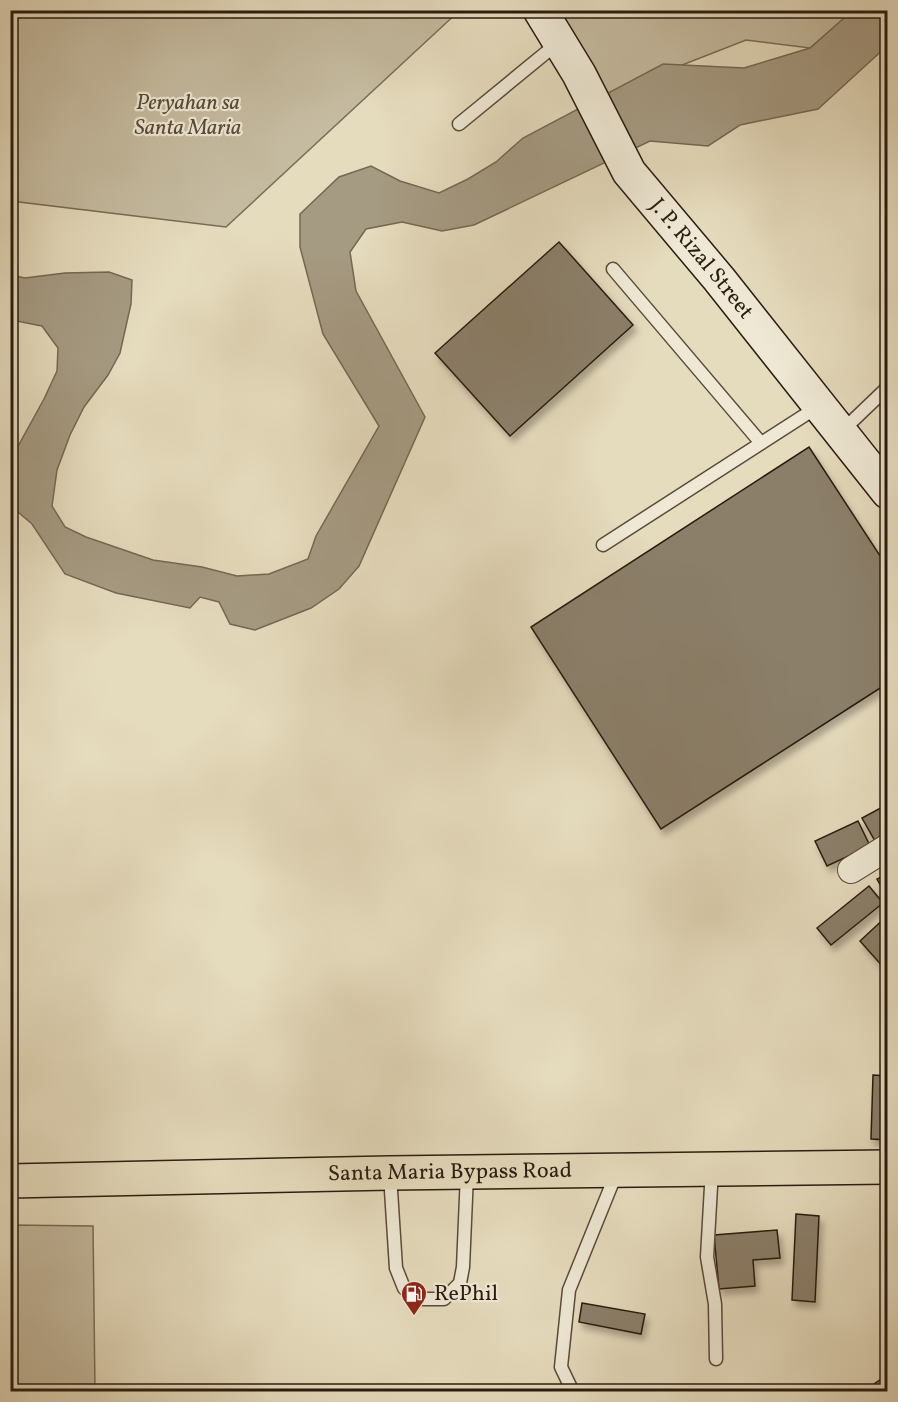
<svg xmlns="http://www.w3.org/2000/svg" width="898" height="1402" viewBox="0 0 898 1402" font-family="Vollkorn,serif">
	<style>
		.green { fill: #c5bba0; stroke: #786c58; stroke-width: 1.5 }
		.water { fill: #a59a82; stroke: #746854; stroke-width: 1.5 }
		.building { fill: #8b7f6a; stroke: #2a1c10; stroke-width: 1.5; filter: url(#shadow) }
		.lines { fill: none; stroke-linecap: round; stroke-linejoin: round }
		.service-casing { stroke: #594c3b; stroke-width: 15 }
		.minor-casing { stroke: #594c3b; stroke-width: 28 }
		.secondary-casing { stroke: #2a1c10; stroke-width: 36 }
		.primary-casing { stroke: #2a1c10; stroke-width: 36 }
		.service { stroke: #eee8d4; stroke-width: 12 }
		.minor { stroke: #eee8d4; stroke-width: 26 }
		.secondary { stroke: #eee8d4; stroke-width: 33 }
		.primary { stroke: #e5dbbd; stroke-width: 33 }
		.labels { text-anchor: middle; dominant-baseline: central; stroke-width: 4.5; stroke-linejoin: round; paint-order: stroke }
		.park-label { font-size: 22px; font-style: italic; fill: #584c3b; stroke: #eee8d4 }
		.street-label { font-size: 22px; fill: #2a1c10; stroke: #eee8d4 }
		.poi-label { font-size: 22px; fill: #2a1c10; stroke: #eee8d4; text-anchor: start }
	</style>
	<defs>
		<filter id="shadow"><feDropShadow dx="3.5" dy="6" stdDeviation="3" flood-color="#0004"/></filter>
	</defs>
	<rect width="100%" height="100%" fill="#e5dbbd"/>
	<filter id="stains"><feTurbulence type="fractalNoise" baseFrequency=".00333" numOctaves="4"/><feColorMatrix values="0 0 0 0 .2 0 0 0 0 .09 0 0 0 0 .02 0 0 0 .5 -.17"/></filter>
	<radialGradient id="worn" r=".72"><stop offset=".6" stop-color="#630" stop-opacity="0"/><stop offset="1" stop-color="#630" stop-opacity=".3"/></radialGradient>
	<g class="green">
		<polygon points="11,10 459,10 459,11 226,227 11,201"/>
		<polygon points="549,11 854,11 810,48 746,40 600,97"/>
		<polygon points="11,1225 93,1226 95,1391 11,1391"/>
	</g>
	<polygon class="water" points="852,11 887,11 887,46 818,109 740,125 708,146 650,141 474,225 442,231 402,222 366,229 350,252 356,291 425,417 359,566 339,589 311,608 255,630 230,624 219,602 200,597 190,608 116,593 65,574 32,524 11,506 11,459 44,399 57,371 58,348 42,326 11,320 10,275 25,278 65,273 109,272 132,280 131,304 120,353 108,375 84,407 70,435 57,470 52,506 65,527 86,537 153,560 202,567 237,576 269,574 308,559 316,536 379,426 323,334 300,247 300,214 339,177 371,166 400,181 439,193 468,179 496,162 523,138 663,64 744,68 810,48"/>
	<g class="building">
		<polygon points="559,242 633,325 510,436 435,353"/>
		<polygon points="809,447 888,568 888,683 661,829 531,627"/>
		<polygon points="888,804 888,834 875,841 862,818"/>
		<polygon points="858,821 870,846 827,866 815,841"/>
		<polygon points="888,874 888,899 877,879"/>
		<polygon points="869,886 883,903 831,945 817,928"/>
		<polygon points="888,915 888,966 885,969 860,941"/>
		<polygon points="873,1075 888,1076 888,1140 871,1139"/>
		<polygon points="796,1214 819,1216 815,1302 792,1300"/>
		<polygon points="777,1230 780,1258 753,1260 755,1286 719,1289 714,1235"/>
		<polygon points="582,1303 645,1314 641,1334 579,1322"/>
		<polygon points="888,1374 888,1392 863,1392"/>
	</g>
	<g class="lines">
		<defs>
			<g id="service">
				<polyline points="459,124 559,42"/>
				<polyline points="613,269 761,443"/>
				<polyline points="842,431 888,387"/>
				<polyline points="603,545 819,406"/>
				<polyline points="712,1169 707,1257 715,1304 716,1359"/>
				<polyline points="390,1175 396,1268 404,1288 416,1299 444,1299 460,1283 463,1267 467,1174"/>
				<polyline points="573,1392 561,1367 569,1290 616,1174"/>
			</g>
			<polyline id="minor" points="851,870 888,847"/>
			<g id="secondary">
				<path id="s1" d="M540,10l39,64 50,98 90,107 169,213"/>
			</g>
			<g id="primary">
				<path id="s2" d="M10,1181l380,-8 498,-6"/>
			</g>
		</defs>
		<use href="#service" class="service-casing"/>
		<use href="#minor" class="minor-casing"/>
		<use href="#secondary" class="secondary-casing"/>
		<use href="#primary" class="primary-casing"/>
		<use href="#service" class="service"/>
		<use href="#minor" class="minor"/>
		<use href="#secondary" class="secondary"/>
		<use href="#primary" class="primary"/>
	</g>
	<defs>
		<symbol id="fuel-pin" viewBox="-11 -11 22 30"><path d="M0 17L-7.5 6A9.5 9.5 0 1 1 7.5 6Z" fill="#8f2418" stroke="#eee8d4"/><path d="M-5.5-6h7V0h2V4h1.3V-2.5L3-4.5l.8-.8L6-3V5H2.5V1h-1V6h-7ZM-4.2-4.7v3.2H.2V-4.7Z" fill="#fff"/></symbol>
	</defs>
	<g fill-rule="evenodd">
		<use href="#fuel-pin" x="399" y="1279" width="30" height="40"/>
	</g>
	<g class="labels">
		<g class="park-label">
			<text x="188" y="103">Peryahan sa<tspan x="188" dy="25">Santa Maria</tspan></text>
		</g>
		<g class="street-label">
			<text stroke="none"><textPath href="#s1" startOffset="298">J. P. Rizal Street</textPath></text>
			<text stroke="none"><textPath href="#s2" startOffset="440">Santa Maria Bypass Road</textPath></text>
		</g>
		<g class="poi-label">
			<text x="434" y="1294">RePhil</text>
		</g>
	</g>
	<rect width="898" height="1402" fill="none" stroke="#e5dbbd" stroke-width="36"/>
	<rect x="12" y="12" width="874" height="1378" fill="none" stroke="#2a1c10" stroke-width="3"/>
	<rect x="18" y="18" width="862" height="1366" fill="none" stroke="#2a1c10" stroke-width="1.5"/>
	<rect width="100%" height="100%" filter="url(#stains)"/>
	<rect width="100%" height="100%" fill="url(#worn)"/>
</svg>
